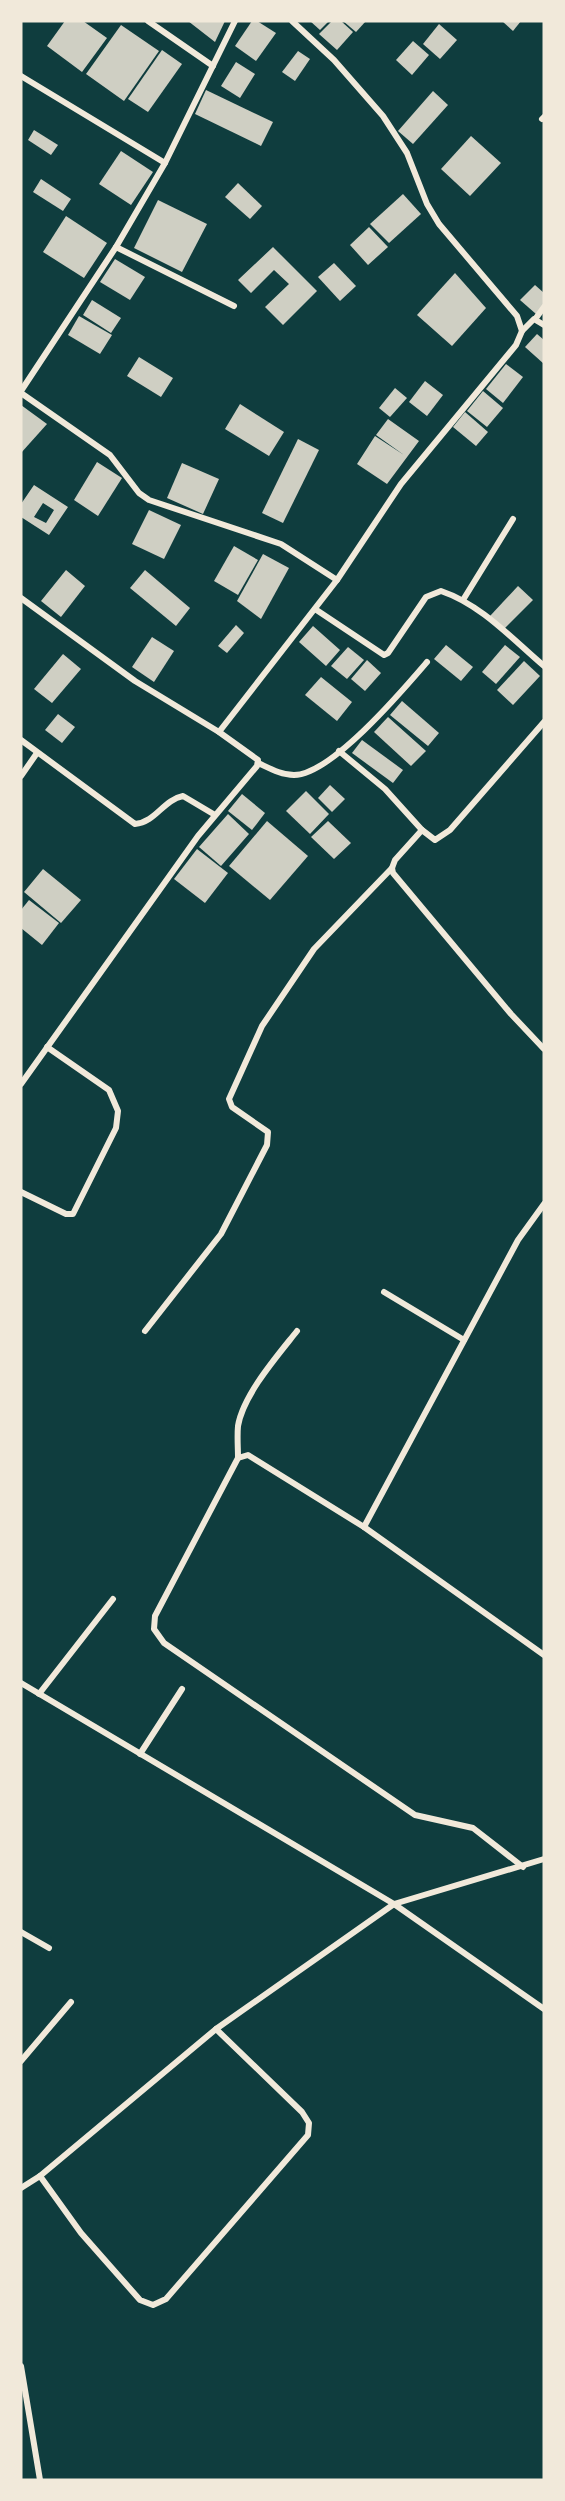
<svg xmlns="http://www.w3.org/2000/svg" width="565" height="2501" viewBox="0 0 565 2501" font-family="Roboto,sans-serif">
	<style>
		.building { fill: #cfcfc3; fill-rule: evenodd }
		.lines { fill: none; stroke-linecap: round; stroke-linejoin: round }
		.minor { stroke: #f1e9da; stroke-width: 6 }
	</style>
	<rect width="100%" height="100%" fill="#0f3d3e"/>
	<g class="building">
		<polygon points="65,21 83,21 107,38 82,72 47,46"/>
		<polygon points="188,21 225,21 215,42"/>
		<polygon points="252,21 257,21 276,33 256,61 235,46"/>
		<polygon points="310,21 329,21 320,30"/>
		<polygon points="332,21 341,21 353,32 337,50 319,34"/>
		<polygon points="343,21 366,21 356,32"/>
		<polygon points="502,21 521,21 513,31"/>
		<polygon points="439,24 457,40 440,59 423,44"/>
		<polygon points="121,25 159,51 124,101 86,74"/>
		<polygon points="413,41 429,55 412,75 396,60"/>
		<polygon points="162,50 182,64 148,112 128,99"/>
		<polygon points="298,51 310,59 295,81 282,72"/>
		<polygon points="236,62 255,74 240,98 221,86"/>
		<polygon points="206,90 273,122 261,146 195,114"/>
		<polygon points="433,91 448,105 413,144 398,131"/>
		<polygon points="34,130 58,145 51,155 28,140"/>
		<polygon points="471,136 501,163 470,196 441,169"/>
		<polygon points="121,151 153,172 131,205 99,184"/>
		<polygon points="41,179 71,199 63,211 33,192"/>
		<polygon points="238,183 262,206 250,219 225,197"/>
		<polygon points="403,194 421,214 389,243 370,224"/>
		<polygon points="158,200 207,224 182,272 134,248"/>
		<polygon points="66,216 107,243 84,278 43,252"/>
		<polygon points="369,227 388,247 368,265 350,245"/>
		<polygon points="273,247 317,291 283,325 265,307 289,284 274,270 251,293 238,280"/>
		<polygon points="115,259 145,277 130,300 100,282"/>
		<polygon points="334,263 356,286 340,301 318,277"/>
		<polygon points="455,273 486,308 452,346 417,315"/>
		<polygon points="535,285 544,293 544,305 536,314 520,300"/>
		<polygon points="92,300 121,318 111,333 83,315"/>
		<polygon points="79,316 112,335 100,354 68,335"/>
		<polygon points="537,334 544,340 544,364 525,347"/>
		<polygon points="139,357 173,378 161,397 127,376"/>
		<polygon points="506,364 523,377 503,403 486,389"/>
		<polygon points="425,381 443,395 427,416 409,402"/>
		<polygon points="395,388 407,398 390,417 379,408"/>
		<polygon points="483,391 503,408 487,427 467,411"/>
		<polygon points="240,404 284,432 269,456 225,429"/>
		<polygon points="21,405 47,424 21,453"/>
		<polygon points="465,412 488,432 476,446 453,427"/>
		<polygon points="388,419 419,441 387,484 357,464 375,436 404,455 376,435"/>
		<polygon points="298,439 319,450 283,523 262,513"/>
		<polygon points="97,462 122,478 98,516 74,500"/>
		<polygon points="182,463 219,479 203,514 167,498"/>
		<path d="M34,485l34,22 -19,28 -28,-18v-13zM43,503l11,7 -8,13 -12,-6z"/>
		<polygon points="149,510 181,525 164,559 132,544"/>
		<polygon points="234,546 258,560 238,595 214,581"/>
		<polygon points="263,554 289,568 261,619 237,601"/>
		<polygon points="66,570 85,586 61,617 41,601"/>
		<polygon points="145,570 190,608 176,626 130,588"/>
		<polygon points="518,586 533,600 504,629 490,616"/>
		<polygon points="236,625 244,633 227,653 218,646"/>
		<polygon points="313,626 340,650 326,666 299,642"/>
		<polygon points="152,637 174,651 154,682 132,667"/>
		<polygon points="446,645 473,667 461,681 434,659"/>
		<polygon points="505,645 520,657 496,684 482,672"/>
		<polygon points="348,647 364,660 347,679 331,666"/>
		<polygon points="63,654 81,669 52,703 34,689"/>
		<polygon points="367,660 381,673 365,691 351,679"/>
		<polygon points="524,661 540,676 513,705 497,690"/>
		<polygon points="321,677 352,702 337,721 305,695"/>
		<polygon points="402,701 439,733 428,746 390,715"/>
		<polygon points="58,714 75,727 62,743 45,730"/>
		<polygon points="388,717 426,751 411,766 374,732"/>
		<polygon points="362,740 403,770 393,783 352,753"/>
		<polygon points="330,785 345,799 332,812 318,798"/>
		<polygon points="306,791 329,814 310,834 286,811"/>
		<polygon points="242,794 265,813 252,830 228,811"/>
		<polygon points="228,814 249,834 221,866 199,847"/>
		<polygon points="267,821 308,856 270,900 229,866"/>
		<polygon points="328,821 351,843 334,859 311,837"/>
		<polygon points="197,849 228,873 205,903 174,879"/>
		<polygon points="43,869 81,900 61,923 24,892"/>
		<polygon points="29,900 59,923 42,945 21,928 21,910"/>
	</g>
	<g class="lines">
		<g class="minor">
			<polyline points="148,21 213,66"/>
			<polyline points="21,76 165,163"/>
			<polyline points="542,119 544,117"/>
			<polyline points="116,247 234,306"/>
			<polyline points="536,318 544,307"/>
			<polyline points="522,331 534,319 544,325"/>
			<polyline points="21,391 116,247 165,163 235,21"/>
			<polyline points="21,393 110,455 139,493 149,500 281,544 337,580"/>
			<polyline points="21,598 135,681 219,732 258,760 257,766 198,836 21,1084"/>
			<polyline points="463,600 513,519"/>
			<path d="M315,609l69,46 4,-2 38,-56 15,-6c41,14 71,48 103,75"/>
			<polyline points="219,732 337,580 401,484 516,345 522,331 517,316 439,224 427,204 407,153 383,116 334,60 292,21"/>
			<path d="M21,740l114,84c21,-2 28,-24 48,-28l32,19"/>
			<polyline points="339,751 385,789 422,830 435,840 450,830 544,722"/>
			<path d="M258,763c11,5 23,12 36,12 37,0 109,-85 133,-113"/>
			<polyline points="21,776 37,753"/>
			<polyline points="422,830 395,860 392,868 393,873 511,1014 544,1049"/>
			<polyline points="21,1192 66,1214 73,1214 116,1128 118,1111 109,1090 47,1047"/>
			<polyline points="384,1292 464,1340"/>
			<polyline points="145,1331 221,1234 267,1145 268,1132 232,1107 229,1099 262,1026 314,949 392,868"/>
			<path d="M238,1458c0,-10 -1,-22 0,-32 5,-31 40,-71 59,-95"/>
			<polyline points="364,1527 518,1240 544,1204"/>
			<polyline points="21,1683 394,1904 544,2009"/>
			<polyline points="39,1694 113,1599"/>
			<polyline points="140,1754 182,1689"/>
			<polyline points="523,1867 473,1828 415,1815 164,1643 154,1629 155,1616 238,1458 248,1455 364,1527 544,1655"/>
			<polyline points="21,1932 49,1948"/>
			<polyline points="21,2061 71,2002"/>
			<polyline points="40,2176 81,2233 140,2300 153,2305 166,2299 308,2135 309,2123 302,2112 216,2029"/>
			<polyline points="21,2188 40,2176 216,2029 394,1904 544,1859"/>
			<polyline points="21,2366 40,2480"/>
		</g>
	</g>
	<rect width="565" height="2501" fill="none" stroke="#f1e9da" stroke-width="45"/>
</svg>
